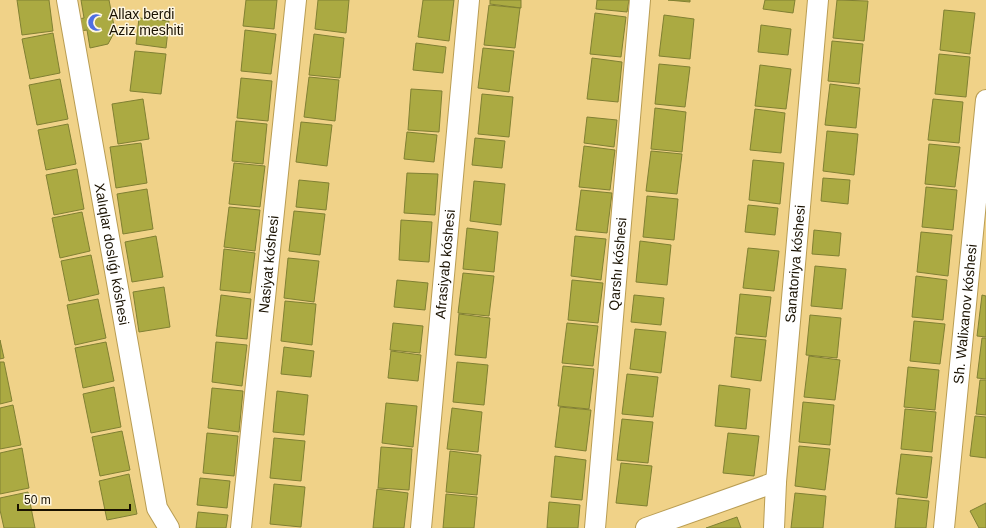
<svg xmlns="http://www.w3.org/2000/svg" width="986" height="528" viewBox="0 0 986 528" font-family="Arial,sans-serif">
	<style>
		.building { fill: #abaa42; stroke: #808033 }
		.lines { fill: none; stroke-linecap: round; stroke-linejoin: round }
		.minor-casing { stroke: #b99d53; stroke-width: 22 }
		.minor { stroke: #fff; stroke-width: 20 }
		.labels { text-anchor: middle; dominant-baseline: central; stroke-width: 3; stroke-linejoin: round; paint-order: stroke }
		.poi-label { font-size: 14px; fill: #191100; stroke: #fef6e0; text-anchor: start }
		.street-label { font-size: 14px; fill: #191100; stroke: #fef6e0 }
	</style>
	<rect width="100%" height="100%" fill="#f0d288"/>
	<g class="building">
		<polygon points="17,0 49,0 53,31 22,35"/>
		<polygon points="81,0 109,0 115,31 108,44 90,48 87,30 80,31 78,19 84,18"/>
		<polygon points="246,0 277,0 274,29 243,26"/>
		<polygon points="318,0 349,0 346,33 315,29"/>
		<polygon points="423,0 454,0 449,41 418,37"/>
		<polygon points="490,0 521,0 521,8 490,4"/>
		<polygon points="597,0 629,0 627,12 596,9"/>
		<polygon points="668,0 690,0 690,2"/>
		<polygon points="765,0 795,0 793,13 763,9"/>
		<polygon points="837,0 868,1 864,41 833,38"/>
		<polygon points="489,5 520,8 515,48 484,45"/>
		<polygon points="944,10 975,13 970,54 940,50"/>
		<polygon points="595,13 626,17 621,57 590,54"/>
		<polygon points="664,15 694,19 690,59 659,56"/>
		<polygon points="139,18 169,21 166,48 136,44"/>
		<polygon points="761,25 791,29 788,55 758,52"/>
		<polygon points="245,30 276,34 271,74 241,71"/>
		<polygon points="53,33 60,73 30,79 22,39"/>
		<polygon points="314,34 344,38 340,78 309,75"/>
		<polygon points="832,41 863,44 859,84 828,81"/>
		<polygon points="416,43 446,47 443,73 413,70"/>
		<polygon points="483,48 514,51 509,92 478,88"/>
		<polygon points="135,51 166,54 161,94 130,91"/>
		<polygon points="939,54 970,57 966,97 935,94"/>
		<polygon points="592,58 622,62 618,102 587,99"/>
		<polygon points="659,64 690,67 685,107 655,104"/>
		<polygon points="760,65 791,69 786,109 755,106"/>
		<polygon points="309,77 339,80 335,121 304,117"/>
		<polygon points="241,78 272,81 268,121 237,118"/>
		<polygon points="60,79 68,119 37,125 29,85"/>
		<polygon points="830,84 860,88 856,128 825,125"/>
		<polygon points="411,89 442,91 439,132 408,130"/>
		<polygon points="482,94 513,97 509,137 478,134"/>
		<polygon points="143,99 149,139 118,144 112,104"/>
		<polygon points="933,99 963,102 959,143 928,140"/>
		<polygon points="655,108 686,112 682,152 651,149"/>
		<polygon points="755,109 785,113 781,153 750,150"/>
		<polygon points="587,117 617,120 614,147 584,143"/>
		<polygon points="236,121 267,124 263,164 232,161"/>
		<polygon points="301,122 332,125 327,166 296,162"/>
		<polygon points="68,124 76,164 46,170 38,130"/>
		<polygon points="827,131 858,134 854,175 823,171"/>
		<polygon points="407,132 437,135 434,162 404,159"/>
		<polygon points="475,138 505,141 502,168 472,165"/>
		<polygon points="141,143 147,183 116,188 110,147"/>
		<polygon points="929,144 960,147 955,187 925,184"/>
		<polygon points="584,146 615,150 610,190 579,187"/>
		<polygon points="651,151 682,154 677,194 646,191"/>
		<polygon points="753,160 784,163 780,204 749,200"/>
		<polygon points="234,163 265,166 260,207 229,204"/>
		<polygon points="77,169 84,209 54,215 46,175"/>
		<polygon points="407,173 438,174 435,215 404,213"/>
		<polygon points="823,178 850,180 848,204 821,201"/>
		<polygon points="299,180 329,183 326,210 296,207"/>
		<polygon points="474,181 505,184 501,225 470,221"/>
		<polygon points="926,187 957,190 953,230 922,227"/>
		<polygon points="147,189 153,229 123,234 117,194"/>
		<polygon points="581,190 612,193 607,233 576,230"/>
		<polygon points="647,196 678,199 674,240 643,237"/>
		<polygon points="748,205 778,208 775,235 745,232"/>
		<polygon points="229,207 260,210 255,251 224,247"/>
		<polygon points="294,211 325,214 320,255 289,251"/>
		<polygon points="82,212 90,251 60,258 52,218"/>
		<polygon points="401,220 432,222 429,262 399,260"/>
		<polygon points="467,228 498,232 494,272 463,269"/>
		<polygon points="814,230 841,233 839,256 812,254"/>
		<polygon points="921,232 952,235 948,276 917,272"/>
		<polygon points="156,236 163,277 132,282 125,242"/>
		<polygon points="575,236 606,239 601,280 571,276"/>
		<polygon points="640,241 671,245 667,285 636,282"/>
		<polygon points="748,248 779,251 774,291 743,288"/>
		<polygon points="224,249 255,253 250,293 220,290"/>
		<polygon points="91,255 99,294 69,301 61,261"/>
		<polygon points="288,258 319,261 314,302 284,298"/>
		<polygon points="815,266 846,269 842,309 811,306"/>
		<polygon points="463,273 494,276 489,316 458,313"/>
		<polygon points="916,276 947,280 943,320 912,317"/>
		<polygon points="397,280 428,283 425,310 394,307"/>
		<polygon points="572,280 603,283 598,323 568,320"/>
		<polygon points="164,287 170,327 139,332 133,292"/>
		<polygon points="740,294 771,297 766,337 736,334"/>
		<polygon points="221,295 251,299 247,339 216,336"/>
		<polygon points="634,295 664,298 661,325 631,322"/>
		<polygon points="982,295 986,296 986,337 977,336"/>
		<polygon points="98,299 106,338 75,345 67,305"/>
		<polygon points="285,301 316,304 312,345 281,341"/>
		<polygon points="459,314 490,318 486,358 455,355"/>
		<polygon points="810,315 841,318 837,358 806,355"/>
		<polygon points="914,321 945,324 940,364 910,361"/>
		<polygon points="393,323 423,326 420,353 390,350"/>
		<polygon points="567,323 598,326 593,366 562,363"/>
		<polygon points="635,329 666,332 661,373 630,369"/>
		<polygon points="735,337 766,340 761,381 731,377"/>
		<polygon points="982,338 986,338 986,379 977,378"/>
		<polygon points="0,340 4,358 0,359"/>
		<polygon points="106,342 114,381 83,388 75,348"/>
		<polygon points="216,342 247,345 242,386 212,382"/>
		<polygon points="284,347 314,351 311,377 281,374"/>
		<polygon points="391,351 421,355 418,381 388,378"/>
		<polygon points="809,356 840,360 835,400 804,397"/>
		<polygon points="0,362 4,362 12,401 0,404"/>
		<polygon points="457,362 488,365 484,405 453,402"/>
		<polygon points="563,366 594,369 589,409 558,406"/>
		<polygon points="908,367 939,370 935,410 904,407"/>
		<polygon points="627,374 658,377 653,417 622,414"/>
		<polygon points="980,380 986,380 986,415 976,414"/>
		<polygon points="719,385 750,389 746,429 715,426"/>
		<polygon points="114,387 121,427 91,433 83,394"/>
		<polygon points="212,388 243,391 239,432 208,428"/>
		<polygon points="277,391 308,395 304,435 273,432"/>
		<polygon points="803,402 834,405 830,445 799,442"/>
		<polygon points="386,403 417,406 413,447 382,443"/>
		<polygon points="13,405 21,445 0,449 0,408"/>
		<polygon points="560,407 591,410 586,451 555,447"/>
		<polygon points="452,408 482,412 478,452 447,449"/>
		<polygon points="905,409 936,412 932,452 901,449"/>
		<polygon points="975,416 986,417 986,458 970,456"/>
		<polygon points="622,419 653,422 648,463 617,460"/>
		<polygon points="122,431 130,470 100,476 92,437"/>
		<polygon points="207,433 238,436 234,476 203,473"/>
		<polygon points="728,433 759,436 754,476 723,473"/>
		<polygon points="274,438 305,441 301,481 270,478"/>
		<polygon points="799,446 830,449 825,490 795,486"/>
		<polygon points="381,447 412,449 409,490 378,488"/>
		<polygon points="22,448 29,488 0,494 0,453"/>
		<polygon points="450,451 481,455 477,495 446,492"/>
		<polygon points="901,454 932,457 927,498 896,494"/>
		<polygon points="555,456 586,460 582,500 551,497"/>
		<polygon points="621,463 652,466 647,506 616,503"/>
		<polygon points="129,474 137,514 107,520 99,481"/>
		<polygon points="200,478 230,481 227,508 197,505"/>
		<polygon points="274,484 305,487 301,527 270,524"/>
		<polygon points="377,489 408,493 404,528 373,528"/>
		<polygon points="28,492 35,528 4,528 0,510 0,498"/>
		<polygon points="795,493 826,496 823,528 791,528"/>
		<polygon points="446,494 477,497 474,528 443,528"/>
		<polygon points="898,498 929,501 926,528 895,528"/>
		<polygon points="549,502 580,505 578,528 547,528"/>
		<polygon points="986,503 986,528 979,528 970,511"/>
		<polygon points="198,512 228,515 226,528 196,528"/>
		<polygon points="737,517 741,528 706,528"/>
	</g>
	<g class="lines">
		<defs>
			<g id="minor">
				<path id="s1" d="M67,0l90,508 12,20"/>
				<path id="s2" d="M241,528l55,-528"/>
				<path id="s3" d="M421,528l48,-528"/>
				<path id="s4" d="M595,528l45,-528"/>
				<polyline points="646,528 776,482"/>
				<path id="s5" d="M774,528l2,-46 42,-482"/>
				<path id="s6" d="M944,528l42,-428"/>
			</g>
		</defs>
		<use href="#minor" class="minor-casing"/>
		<use href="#minor" class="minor"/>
	</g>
	<defs>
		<symbol id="mosque-bare" viewBox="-9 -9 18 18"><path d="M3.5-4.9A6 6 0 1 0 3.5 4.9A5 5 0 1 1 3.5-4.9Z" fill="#4e6ee2" stroke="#fef6e0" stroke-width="2.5" paint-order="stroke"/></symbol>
	</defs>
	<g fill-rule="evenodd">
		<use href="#mosque-bare" x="84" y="10" width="25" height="25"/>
	</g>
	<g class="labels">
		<g class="poi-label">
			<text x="109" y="14">Allax berdi<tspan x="109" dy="16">Aziz meshiti</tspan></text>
		</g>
		<g class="street-label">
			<text stroke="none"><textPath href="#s1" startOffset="258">Xalıqlar doslıǵı kóshesi</textPath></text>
			<text stroke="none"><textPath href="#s2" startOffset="265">Nasiyat kóshesi</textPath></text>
			<text stroke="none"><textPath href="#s3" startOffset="265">Afrasiyab kóshesi</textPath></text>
			<text stroke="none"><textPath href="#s4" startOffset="265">Qarshı kóshesi</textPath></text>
			<text stroke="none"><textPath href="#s5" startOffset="265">Sanatoriya kóshesi</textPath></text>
			<text stroke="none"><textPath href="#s6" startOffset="215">Sh. Walixanov kóshesi</textPath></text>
		</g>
	</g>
	<path d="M18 504v6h112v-6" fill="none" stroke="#191100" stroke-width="2"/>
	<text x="24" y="504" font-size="12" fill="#191100" stroke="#fef6e0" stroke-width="3" paint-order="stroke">50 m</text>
</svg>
